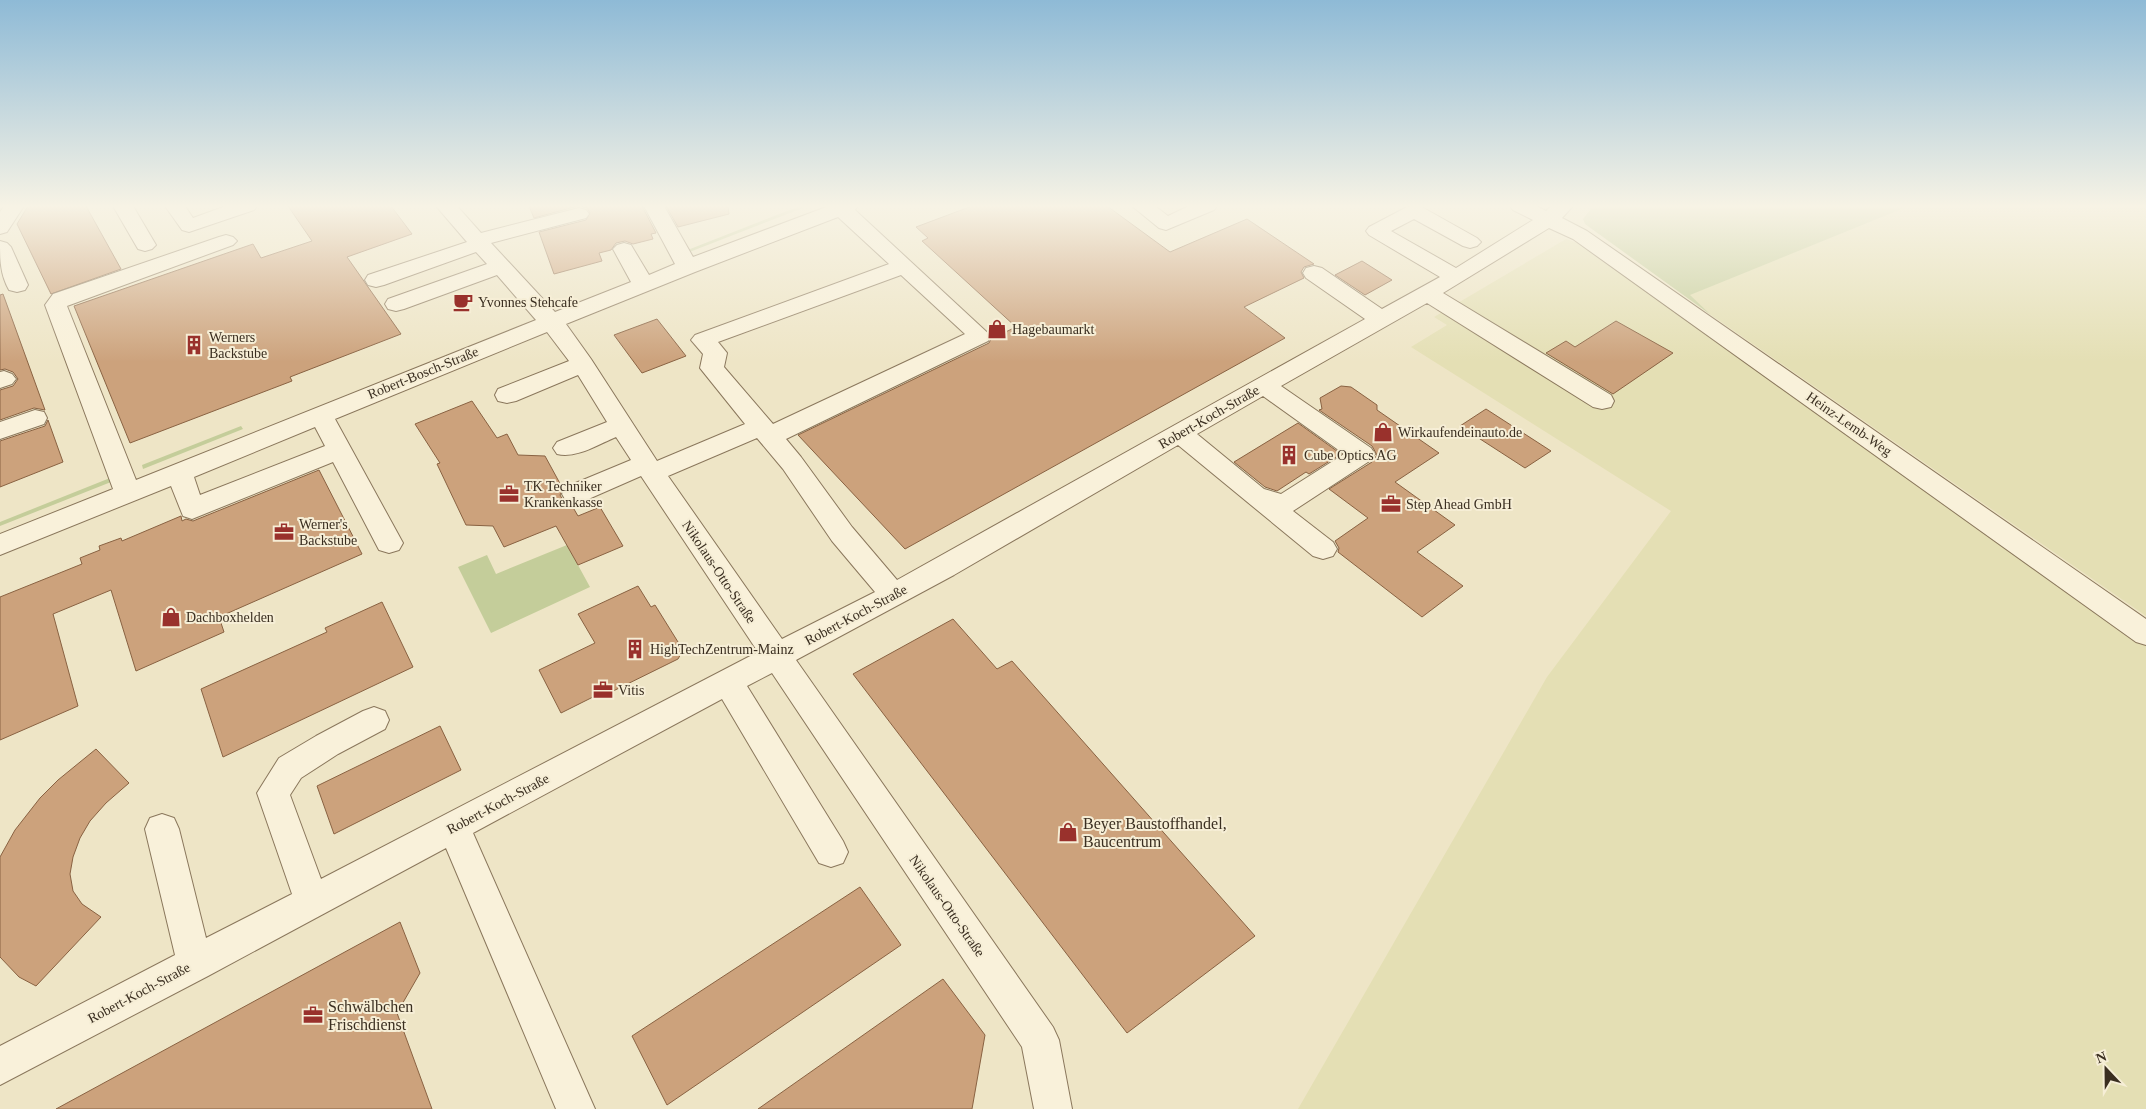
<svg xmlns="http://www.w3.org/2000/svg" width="2146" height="1109" viewBox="0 0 2146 1109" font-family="Georgia,serif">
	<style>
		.farmland { fill: #e4dfb4 }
		.green { fill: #c4cd9a }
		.building { fill: #cca27c; stroke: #896242 }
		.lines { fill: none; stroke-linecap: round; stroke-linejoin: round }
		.minor-casing { stroke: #8a775c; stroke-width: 2 }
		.minor { fill: #f9f1da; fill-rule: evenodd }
		.labels { text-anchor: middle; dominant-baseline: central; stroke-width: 4; stroke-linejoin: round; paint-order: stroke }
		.poi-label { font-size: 14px; fill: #3a2e20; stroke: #f6eed6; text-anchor: start }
		.street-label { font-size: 14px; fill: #3a2e20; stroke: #f6eed6 }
		.near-poi-label { font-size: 16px; fill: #3a2e20; stroke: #f6eed6; text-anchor: start }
	</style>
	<rect width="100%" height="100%" fill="#eee5c6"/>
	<g class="farmland">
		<polygon points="1909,206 2146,206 2146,616 1711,315 1689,295"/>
		<polygon points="1566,239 1584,245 2146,642 2146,1109 1298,1109 1547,677 1671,511 1411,347 1447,325 1434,317"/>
	</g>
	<g class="green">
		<polygon points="800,206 808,206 687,253 685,251"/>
		<polygon points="1593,206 1909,206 1690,295 1711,315 1585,224 1583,219"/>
		<polygon points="241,426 243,429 143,469 142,465"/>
		<polygon points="110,478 111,482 0,526 0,522"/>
		<polygon points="567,545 590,587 491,633 458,567 487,555 496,574"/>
	</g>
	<g class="building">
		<polygon points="28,206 86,206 121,269 51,294 17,224"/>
		<polygon points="288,206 391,206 412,234 347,257 401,334 290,377 292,381 130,443 74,306 253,244 261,258 312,241"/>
		<polygon points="529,206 578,206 534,218"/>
		<polygon points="580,206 642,206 656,233 651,234 653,239 633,244 625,241 616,243 611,250 599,253 602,261 554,274 539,232 586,220 590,213 587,208"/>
		<polygon points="666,206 728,206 729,214 678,227"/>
		<polygon points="972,206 1107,206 1170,252 1247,219 1314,264 1304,267 1301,272 1304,278 1244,307 1285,338 905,549 798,435 989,343 991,339 1016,327 922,241 928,238 916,227"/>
		<polygon points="1362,261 1392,280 1365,295 1335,275"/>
		<polygon points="3,294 45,410 34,408 0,420 0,390 13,386 18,379 13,372 5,369 0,370 0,295"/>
		<polygon points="657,319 686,356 642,373 614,335"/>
		<polygon points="1616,321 1673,353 1613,394 1546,353 1566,341 1575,347"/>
		<polygon points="1341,386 1351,387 1377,405 1377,410 1439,453 1395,482 1455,525 1417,552 1463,586 1422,617 1338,552 1339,548 1335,541 1368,518 1329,489 1372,462 1377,455 1372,446 1319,410 1322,409 1320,398"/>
		<polygon points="472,401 497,438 507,434 518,455 545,456 563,489 560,495 564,502 571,504 578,516 600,507 623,546 578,565 556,526 504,547 493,526 466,525 437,464 440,463 415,424"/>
		<polygon points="1486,409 1551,451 1525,468 1460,426"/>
		<polygon points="48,420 63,462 0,487 0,441 45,426"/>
		<polygon points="1298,423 1341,454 1309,474 1306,472 1277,491 1265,487 1234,462"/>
		<polygon points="319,470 362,554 219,617 224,632 136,671 111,590 53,614 78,706 0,740 0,597 82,564 80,558 100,550 99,546 121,538 122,541 181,516 182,521 186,519 193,521"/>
		<polygon points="638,586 651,607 655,605 683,650 678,659 603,696 601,693 561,713 539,670 595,643 578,614"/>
		<polygon points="382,602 413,667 223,757 201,689 327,632 325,628"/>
		<polygon points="953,619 997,669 1012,661 1255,936 1127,1033 853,674"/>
		<polygon points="440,726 461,770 334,834 317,786"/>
		<polygon points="96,749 129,783 106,803 90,821 80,838 73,857 70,874 73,891 82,904 101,917 36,986 19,977 0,957 0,857 15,830 40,798 58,780"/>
		<polygon points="860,887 901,945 667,1105 632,1036"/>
		<polygon points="400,922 420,973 397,1013 432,1109 56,1109"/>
		<polygon points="943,979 985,1035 972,1109 758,1109"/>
	</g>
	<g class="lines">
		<defs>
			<g id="minor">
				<polygon points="4,206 24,206 7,232 0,234 0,212"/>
				<polygon points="113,206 133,206 156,245 152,249 145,251 138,249"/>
				<polygon points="165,206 185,206 193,218 226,206 257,206 254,210 189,232 182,230"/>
				<path d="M436,206h21l24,27 98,-25 7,2 3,4 -3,4 -95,25 64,69 76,-30 -18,-33 4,-4 7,-2 7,2 18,30 26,-11 -31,-58h20l29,51 136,-51h29l-3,4 136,126 -3,5 -202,98 15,18 51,70 45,53 468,-261 -59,-41 -3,-5 3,-5 8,-2 8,2 60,41 58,-32 -71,-42 -3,-4 3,-4 38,-20 13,-1 57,32 4,4 -4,4 -7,2 -7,-2 -49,-27 -23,12 65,37 77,-48 -20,-10 -3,-4h27l9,5 5,-5h22l-11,12 25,13 559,388v26l-10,-3 -563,-403 -24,-11 -106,65 168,102 3,6 -3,6 -9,2 -9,-2 -166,-104 -146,83 90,62 4,6 -4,6 -78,51 40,31 4,7 -4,7 -10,3 -10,-3 -135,-111 -224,130 -158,85 257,367 6,13 13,69h-38l-12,-62 -250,-374 -25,13 96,155 5,11 -5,11 -12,4 -12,-4 -97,-164 -249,134 122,276h-39l-110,-261 -238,128 -208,109v-39l175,-91 -30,-126 5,-11 12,-4 12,4 5,11 27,109 86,-44 -35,-101 22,-35 37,-22 47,-25 11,-4 11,4 4,9 -4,9 -47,25 -37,24 -11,17 31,84 437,-227 -117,-176 -57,25 -9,2 -9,-2 -4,-7 4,-7 65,-27 -15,-23c-17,7 -40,22 -59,17l-4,-6 4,-6 50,-20 -29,-47 -62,26 -9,2 -9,-2 -3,-6 3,-6 71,-28 -22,-29 -212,87 68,124 -4,7 -10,3 -10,-3 -46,-88 -141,57 -9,-3 -12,-30 -171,69v-21l113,-45 -68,-184 8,-11 166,-57 7,-2 7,2 4,4 -4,4 -166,61 69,174 400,-160 -39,-45 -93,34 -8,2 -8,-2 -3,-5 3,-5 99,-35 -11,-12 -92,33 -8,2 -8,-2 -3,-5 3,-5 99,-33zM838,217l51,47 -194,71 -4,5 12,14 -3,14 45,56 -88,37 -66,-102 -25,-35 129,-52zM901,275l64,59 -192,90 -49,-57 3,-14 -9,-11zM1263,396l81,58 -63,40 -17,-5 -67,-55zM315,427l10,19 -125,49 -6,-18zM757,438l26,31 49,72 43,51 -93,47 -114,-163z"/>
				<polygon points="1132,206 1155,206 1168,216 1189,206 1217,206 1214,210 1166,230 1159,228"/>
				<path d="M0,241l7,2 4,4 17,38 -3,5 -8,2 -8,-2c-9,-16 -9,-31 -9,-49z"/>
				<polygon points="4,371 12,374 16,379 12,384 0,388 0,372"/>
				<polygon points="35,410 44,412 47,418 44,424 0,439 0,422"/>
			</g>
		</defs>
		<use href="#minor" class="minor-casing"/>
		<use href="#minor" class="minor"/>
	</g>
	<linearGradient id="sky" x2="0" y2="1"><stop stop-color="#8ebad6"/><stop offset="0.57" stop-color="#f7f3e5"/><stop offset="1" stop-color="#f7f3e5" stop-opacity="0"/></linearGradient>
	<rect width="2146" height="362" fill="url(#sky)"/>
	<defs>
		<symbol id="cafe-bare" viewBox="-9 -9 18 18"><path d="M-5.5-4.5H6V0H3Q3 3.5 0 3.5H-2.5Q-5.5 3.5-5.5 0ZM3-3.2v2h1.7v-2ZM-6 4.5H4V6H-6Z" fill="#99312c" stroke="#f6eed6" stroke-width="2.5" paint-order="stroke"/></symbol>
		<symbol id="shop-bare" viewBox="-9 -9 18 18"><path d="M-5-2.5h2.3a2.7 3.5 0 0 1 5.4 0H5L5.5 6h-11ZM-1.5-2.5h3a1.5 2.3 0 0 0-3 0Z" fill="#99312c" stroke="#f6eed6" stroke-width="2.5" paint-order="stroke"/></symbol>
		<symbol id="building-bare" viewBox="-9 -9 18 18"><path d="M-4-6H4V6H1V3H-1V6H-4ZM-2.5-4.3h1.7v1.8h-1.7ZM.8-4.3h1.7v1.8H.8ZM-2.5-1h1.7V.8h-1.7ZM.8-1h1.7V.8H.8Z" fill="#99312c" stroke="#f6eed6" stroke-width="2.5" paint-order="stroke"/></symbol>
		<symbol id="office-bare" viewBox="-9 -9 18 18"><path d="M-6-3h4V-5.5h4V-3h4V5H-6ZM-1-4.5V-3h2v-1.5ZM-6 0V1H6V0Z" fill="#99312c" stroke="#f6eed6" stroke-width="2.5" paint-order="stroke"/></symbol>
	</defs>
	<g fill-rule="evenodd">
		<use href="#cafe-bare" x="449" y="288" width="28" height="28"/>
		<use href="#shop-bare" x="983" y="315" width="28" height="28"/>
		<use href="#building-bare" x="180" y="331" width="28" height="28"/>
		<use href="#shop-bare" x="1369" y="418" width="28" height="28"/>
		<use href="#building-bare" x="1275" y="441" width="28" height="28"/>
		<use href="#office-bare" x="495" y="480" width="28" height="28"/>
		<use href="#office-bare" x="1377" y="490" width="28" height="28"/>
		<use href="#office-bare" x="270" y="518" width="28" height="28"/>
		<use href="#shop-bare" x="157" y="603" width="28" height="28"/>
		<use href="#building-bare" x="621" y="635" width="28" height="28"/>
		<use href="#office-bare" x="589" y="676" width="28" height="28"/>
		<use href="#shop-bare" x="1054" y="818" width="28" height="28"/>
		<use href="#office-bare" x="299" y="1001" width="28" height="28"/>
	</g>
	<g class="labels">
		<g class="poi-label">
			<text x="478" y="302">Yvonnes Stehcafe</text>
			<text x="1012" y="329">Hagebaumarkt</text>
			<text x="209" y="337">Werners<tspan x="209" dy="16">Backstube</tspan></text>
			<text x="1398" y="432">Wirkaufendeinauto.de</text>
			<text x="1304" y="455">Cube Optics AG</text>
			<text x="524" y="486">TK Techniker<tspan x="524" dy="16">Krankenkasse</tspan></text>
			<text x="1406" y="504">Step Ahead GmbH</text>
			<text x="299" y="524">Werner's<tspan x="299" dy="16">Backstube</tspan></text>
			<text x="186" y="617">Dachboxhelden</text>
			<text x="650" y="649">HighTechZentrum-Mainz</text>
			<text x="618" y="690">Vitis</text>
		</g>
		<g class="street-label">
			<text transform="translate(423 373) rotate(-22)">Robert-Bosch-Straße</text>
			<text transform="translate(1209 417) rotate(-30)">Robert-Koch-Straße</text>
			<text transform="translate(1849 424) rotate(35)">Heinz-Lemb-Weg</text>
			<text transform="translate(719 572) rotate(56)">Nikolaus-Otto-Straße</text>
			<text transform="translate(856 615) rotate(-28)">Robert-Koch-Straße</text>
			<text transform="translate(498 804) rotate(-28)">Robert-Koch-Straße</text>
			<text transform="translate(947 906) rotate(55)">Nikolaus-Otto-Straße</text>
			<text transform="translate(139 993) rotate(-28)">Robert-Koch-Straße</text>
		</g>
		<g class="near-poi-label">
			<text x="1083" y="823">Beyer Baustoffhandel,<tspan x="1083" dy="18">Baucentrum</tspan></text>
			<text x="328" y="1006">Schwälbchen<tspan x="328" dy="18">Frischdienst</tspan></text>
		</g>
	</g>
	<g transform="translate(2106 1069) rotate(338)" stroke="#f6eed6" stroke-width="4" paint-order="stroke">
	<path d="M0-4L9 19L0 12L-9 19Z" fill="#3a2e20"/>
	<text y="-8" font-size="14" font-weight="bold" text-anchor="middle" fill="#3a2e20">N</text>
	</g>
</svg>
